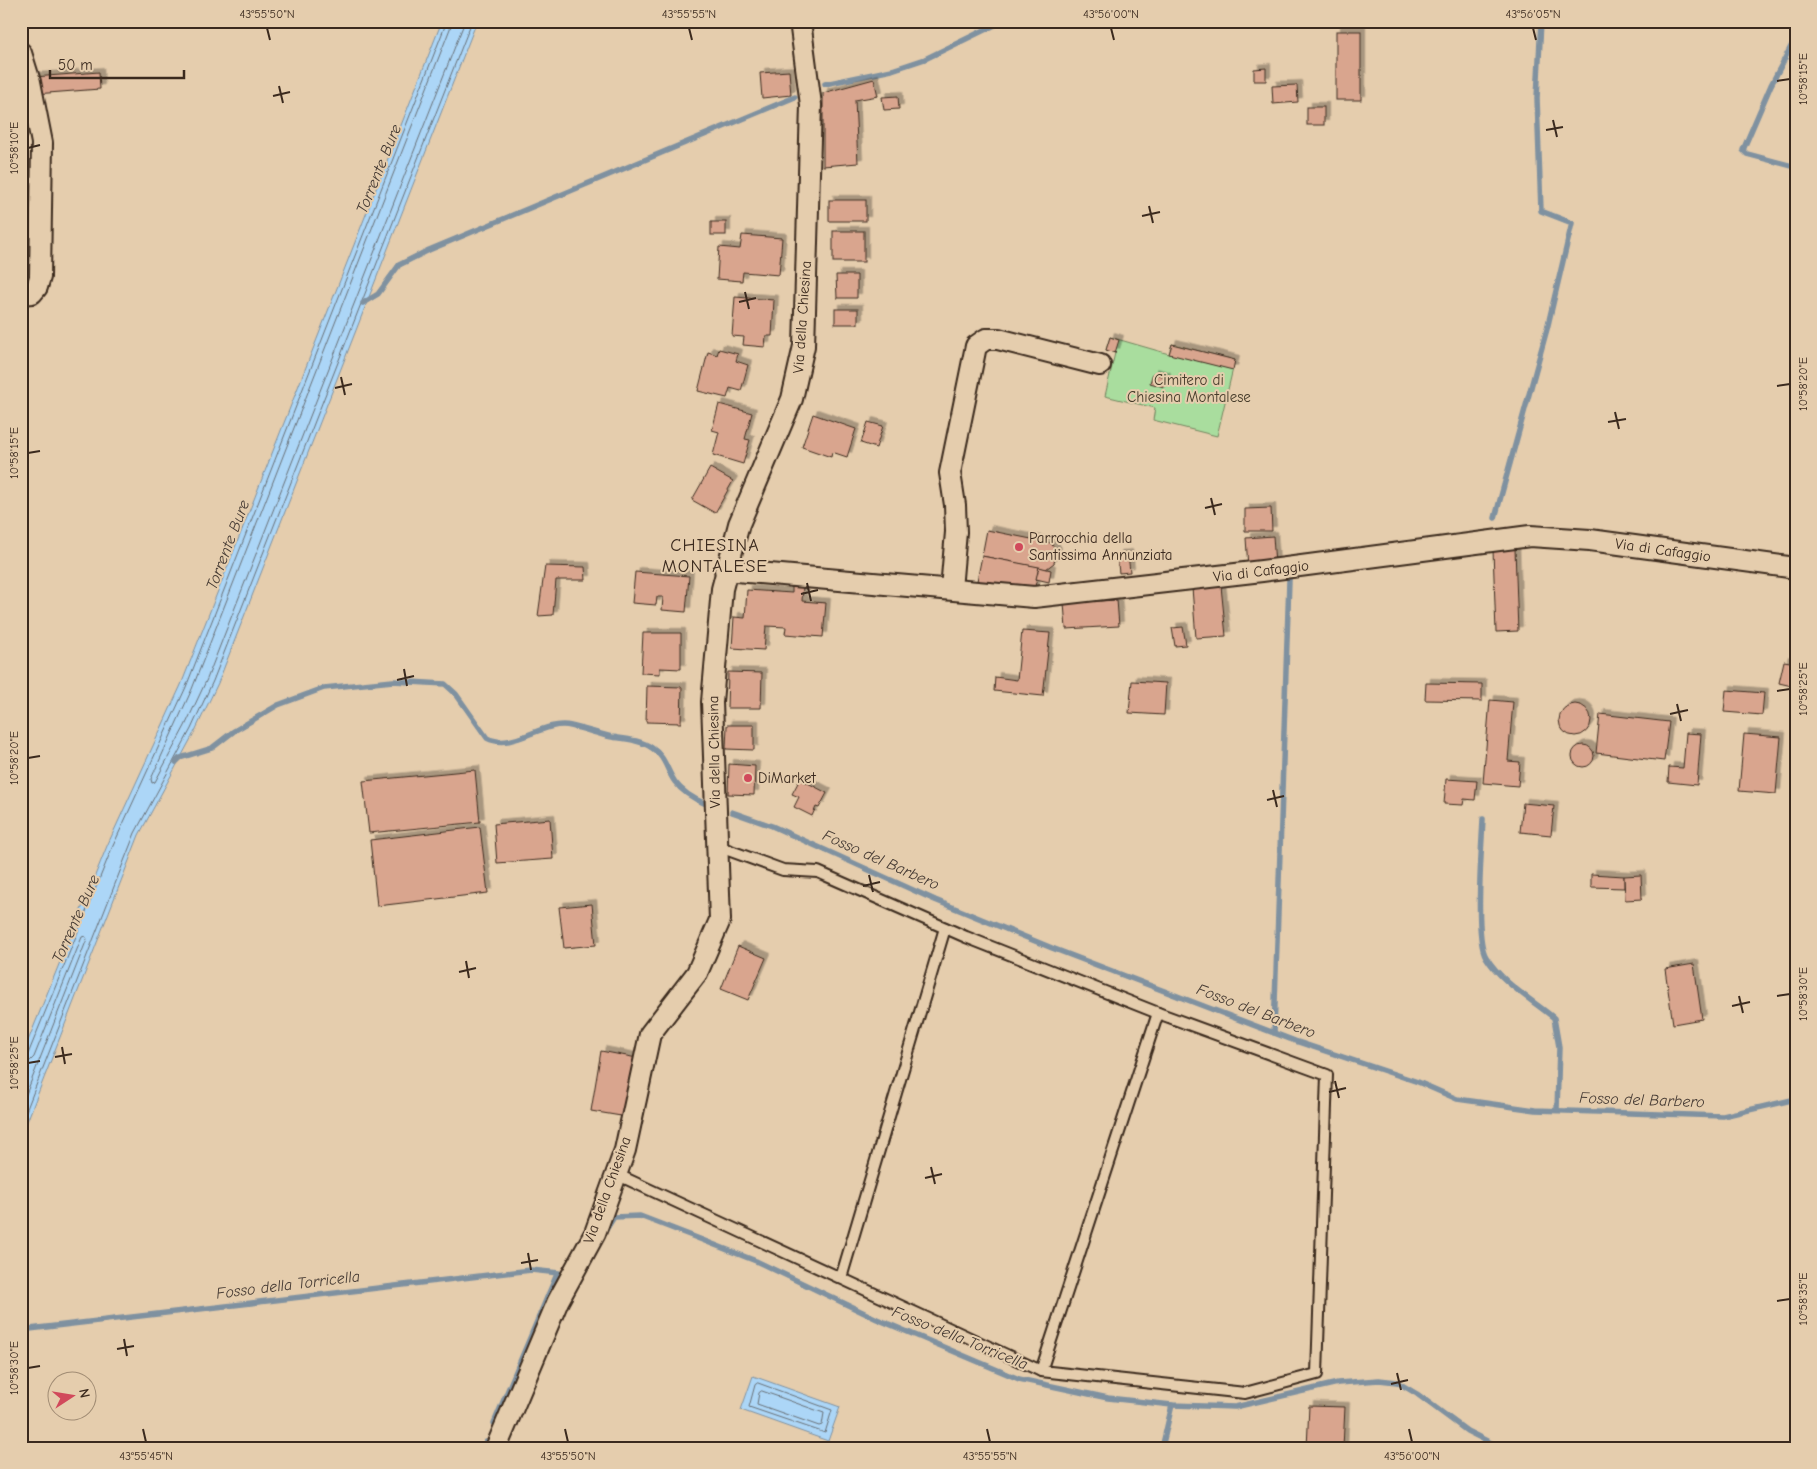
<svg xmlns="http://www.w3.org/2000/svg" width="1817" height="1469" viewBox="0 0 1817 1469" font-family="'Comic Neue',sans-serif">
	<style>
		.green { fill: #a9dd9e; stroke: #72845e }
		.water { fill: #acd6f7; stroke: #7f91a0 }
		.lines { fill: none; stroke-linecap: round; stroke-linejoin: round }
		.shore { stroke: #686f75; stroke-width: 1 }
		.stream { stroke: #7f91a0; stroke-width: 5.5 }
		.building { fill: #d9a58e; stroke: #3b2a1e; filter: url(#shadow) }
		.service-casing { stroke: #3b2a1e; stroke-width: 14 }
		.minor-casing { stroke: #3b2a1e; stroke-width: 24 }
		.service { stroke: #e5cdad; stroke-width: 10 }
		.minor { stroke: #e5cdad; stroke-width: 20 }
		.ticks { fill: none; stroke: #3b2a1e; stroke-width: 2 }
		.poi-dot { fill: #d1495b; stroke: #e5cdad; stroke-width: 2 }
		.labels { text-anchor: middle; dominant-baseline: central; stroke-width: 4; stroke-linejoin: round; paint-order: stroke }
		.street-label { font-size: 15px; fill: #3b2a1e; stroke: #e5cdad }
		.park-label { font-size: 15px; fill: #463c2b; stroke: #e5cdad }
		.poi-label { font-size: 15px; fill: #3b2a1e; stroke: #e5cdad; text-anchor: start }
		.water-label { font-size: 16px; font-style: italic; fill: #463b34; stroke: #e5cdad }
		.quarter-label { font-size: 18px; letter-spacing: 1px; fill: #3b2a1e; stroke: #e5cdad }
		.neatline { fill: none; stroke: #3b2a1e; stroke-width: 2 }
		.ticks-label { font-size: 12px; text-anchor: middle; fill: #3b2a1e }
	</style>
	<defs>
		<filter id="shadow"><feDropShadow dx="4.5" dy="-4.5" stdDeviation="0" flood-color="#0004"/></filter>
	</defs>
	<rect width="100%" height="100%" fill="#e5cdad"/>
	<filter id="ink" filterUnits="userSpaceOnUse"><feTurbulence type="fractalNoise" baseFrequency=".02" numOctaves="2"/><feDisplacementMap in="SourceGraphic" scale="10" xChannelSelector="R" yChannelSelector="G"/><feConvolveMatrix kernelMatrix="1 2 1 2 8 2 1 2 1" color-interpolation-filters="sRGB"/></filter>
	<g filter="url(#ink)">
		<polygon class="green" points="1110,337 1169,354 1172,344 1235,360 1217,436 1153,420 1155,408 1105,396 1115,353 1106,350"/>
		<g class="water">
			<polygon points="442,21 477,21 218,683 195,731 139,835 21,1137 21,1058 107,846 181,685"/>
			<polygon points="753,1376 840,1407 828,1441 741,1410"/>
		</g>
		<g class="lines">
			<g class="shore">
				<polyline points="453,21 192,689 151,779 152,783 155,782 185,726 207,679 465,21"/>
				<polyline points="21,1058 28,1054 112,848 186,687 447,21"/>
				<polyline points="21,1064 29,1062 34,1057 82,937 85,936 87,939 21,1107"/>
				<polyline points="21,1124 135,833 191,729 213,681 472,21"/>
				<polygon points="758,1383 832,1410 825,1433 749,1407 755,1385"/>
				<polygon points="762,1391 824,1413 822,1425 819,1426 757,1404 759,1393"/>
			</g>
			<g class="stream">
				<polyline points="1796,37 1771,85 1743,150 1747,154 1796,167"/>
				<polyline points="825,84 892,70 925,59 1003,21"/>
				<polyline points="363,303 378,294 399,265 429,250 795,97"/>
				<polyline points="1495,518 1547,329 1572,223 1541,211 1537,98 1541,21"/>
				<path d="M176,762l4,-4 32,-10 22,-17 44,-26 46,-17 69,-7 52,3 11,10 31,44c27,14 56,-19 84,-12 14,3 27,8 41,11 13,2 29,3 40,11 13,8 15,23 23,34 8,11 19,17 31,22"/>
				<polyline points="732,812 772,826 935,900 1052,948 1295,1041 1418,1082 1457,1099 1535,1110 1723,1116 1796,1099"/>
				<path d="M1483,819c-1,26 -9,119 3,138 16,26 45,42 68,61l5,29 -2,63"/>
				<polyline points="1274,1033 1289,580"/>
				<polyline points="604,1233 614,1217 640,1216 692,1236 756,1261 877,1319 1019,1379 1108,1398 1172,1405 1235,1407 1338,1383 1379,1380 1397,1382 1417,1394 1467,1431 1501,1448"/>
				<polyline points="21,1330 531,1270 559,1273"/>
				<polyline points="494,1423 557,1274"/>
				<polyline points="483,1448 486,1442"/>
				<polyline points="1162,1448 1172,1405"/>
			</g>
		</g>
		<g class="building">
			<rect x="1336" y="31" width="25" height="69"/>
			<polygon points="1266,68 1266,81 1254,81 1254,69"/>
			<polygon points="21,69 29,113 21,114"/>
			<polygon points="789,71 791,95 762,98 760,73"/>
			<polygon points="99,72 100,89 35,94 34,77"/>
			<polygon points="874,79 878,96 855,100 858,163 823,166 823,93"/>
			<polygon points="1297,85 1298,102 1273,104 1272,86"/>
			<polygon points="898,96 899,109 884,110 882,97"/>
			<rect x="1307" y="107" width="17" height="18"/>
			<rect x="829" y="200" width="37" height="21"/>
			<rect x="711" y="222" width="15" height="13"/>
			<rect x="833" y="231" width="31" height="31"/>
			<polygon points="742,235 782,238 779,275 743,272 742,281 717,279 719,247 740,249"/>
			<polygon points="836,275 857,275 857,298 837,298"/>
			<polygon points="735,297 774,300 772,336 766,336 765,347 743,345 744,337 732,336"/>
			<rect x="835" y="309" width="23" height="15"/>
			<polygon points="1110,337 1119,340 1115,353 1106,350"/>
			<polygon points="1172,344 1235,360 1233,370 1169,354"/>
			<polygon points="719,349 738,354 736,361 748,365 741,391 730,388 727,398 698,391 708,352 717,355"/>
			<polygon points="1153,373 1166,377 1164,387 1150,383"/>
			<polygon points="719,404 752,413 745,439 750,440 743,464 713,455 719,432 712,430"/>
			<polygon points="813,414 856,429 847,457 832,452 831,457 802,447"/>
			<polygon points="868,422 883,426 876,448 861,443"/>
			<polygon points="710,468 733,481 715,513 692,500"/>
			<polygon points="1271,508 1272,531 1245,531 1245,509"/>
			<polygon points="987,530 1051,543 1057,552 1054,563 1046,569 982,556"/>
			<polygon points="1273,536 1275,565 1248,567 1246,538"/>
			<polygon points="1515,549 1518,631 1496,632 1493,550"/>
			<polygon points="1128,554 1130,572 1119,573 1117,555"/>
			<polygon points="982,556 1039,567 1034,592 977,581"/>
			<polygon points="545,566 585,567 586,580 556,580 553,615 538,616"/>
			<polygon points="1039,567 1051,570 1049,582 1036,579"/>
			<polygon points="635,572 689,576 686,612 662,610 663,597 657,597 656,605 632,603"/>
			<polygon points="792,585 803,586 802,601 826,603 823,637 785,634 786,627 766,626 764,650 732,648 734,617 745,618 747,590 792,593"/>
			<polygon points="1221,586 1226,636 1196,638 1192,588"/>
			<polygon points="1117,600 1119,626 1066,629 1064,603"/>
			<polygon points="1183,627 1186,645 1175,646 1172,628"/>
			<polygon points="1022,631 1050,633 1043,696 994,691 995,677 1017,680"/>
			<polygon points="643,633 681,633 681,669 660,668 660,674 641,673"/>
			<polygon points="1784,661 1796,663 1796,687 1779,683"/>
			<polygon points="728,672 762,673 761,708 727,708"/>
			<polygon points="1132,681 1166,683 1164,715 1129,713"/>
			<polygon points="1426,683 1482,684 1482,701 1425,700"/>
			<polygon points="647,686 682,687 681,723 646,722"/>
			<polygon points="1726,690 1764,693 1762,715 1724,712"/>
			<polygon points="1490,700 1513,702 1508,761 1520,762 1518,786 1483,783"/>
			<circle cx="1575" cy="720" r="16"/>
			<polygon points="1600,714 1669,722 1664,761 1596,753"/>
			<polygon points="727,725 754,725 754,750 726,749"/>
			<polygon points="1686,733 1701,734 1697,785 1668,782 1669,767 1683,768"/>
			<polygon points="1744,734 1781,737 1776,794 1739,791"/>
			<circle cx="1583" cy="756" r="11"/>
			<polygon points="729,764 755,766 754,795 728,794"/>
			<polygon points="475,770 480,822 369,833 363,781"/>
			<polygon points="800,779 827,793 819,808 816,807 812,816 794,807 799,797 792,794"/>
			<polygon points="1446,779 1477,781 1475,800 1464,799 1463,805 1444,804"/>
			<polygon points="1523,803 1554,806 1551,835 1520,832"/>
			<polygon points="550,819 553,859 497,863 494,824"/>
			<polygon points="480,827 488,893 377,906 370,840"/>
			<polygon points="1591,874 1624,876 1624,888 1591,887"/>
			<polygon points="1641,875 1642,899 1625,900 1624,876"/>
			<polygon points="592,904 596,945 564,948 559,907"/>
			<polygon points="738,946 766,958 748,1000 721,989"/>
			<polygon points="1694,964 1702,1019 1673,1024 1665,969"/>
			<polygon points="601,1051 637,1058 627,1117 591,1111"/>
			<polygon points="1309,1406 1345,1407 1343,1448 1307,1448"/>
		</g>
		<g class="lines">
			<defs>
				<g id="service">
					<polyline points="616,1174 1041,1371 1245,1393 1317,1374 1327,1075 1158,1013 966,937 818,872 783,870 717,846"/>
					<polyline points="841,1278 945,928"/>
					<polyline points="1041,1371 1158,1013"/>
				</g>
				<g id="minor">
					<polyline points="21,53 30,82 42,143 40,277 37,287 32,293 21,294"/>
					<polyline points="725,570 1034,597 1262,571 1530,536 1590,540 1796,568"/>
					<polyline points="951,589 956,532 955,505 950,473 976,346 986,339 998,339 1100,365"/>
					<polyline points="496,1448 558,1301 595,1233 625,1150 650,1034 697,973 720,920 712,702 722,589 739,524 792,399 804,346 811,105 800,21"/>
				</g>
			</defs>
			<use href="#service" class="service-casing"/>
			<use href="#minor" class="minor-casing"/>
			<use href="#service" class="service"/>
			<use href="#minor" class="minor"/>
		</g>
	</g>
	<path class="ticks" d="M267,28l3,12M689,28l3,12M1111,28l3,12M1533,28l3,12M1777,81l13,-2M279,86l4,17M273,96l17,-4M1553,120l4,17M1546,130l17,-3M28,148l12,-3M1149,206l4,17M1142,216l18,-4M745,292l4,17M739,302l17,-4M341,377l4,18M1777,386l13,-2M335,388l17,-4M1615,412l4,17M1608,422l18,-3M28,453l12,-2M1211,498l4,17M1205,508l17,-4M807,583l4,18M801,594l17,-4M404,669l3,17M397,680l17,-4M1777,691l13,-2M1677,704l4,17M1670,714l18,-4M28,758l12,-2M1273,790l4,17M1267,800l17,-4M869,875l4,17M863,886l17,-4M466,961l3,17M459,972l17,-4M1739,996l4,17M1777,996l13,-2M1732,1006l18,-4M62,1047l3,17M55,1057l17,-3M28,1063l12,-2M1335,1081l4,17M1329,1092l17,-4M931,1167l4,17M925,1178l17,-4M528,1253l3,17M521,1263l17,-3M1777,1301l13,-2M124,1339l3,17M117,1349l17,-3M28,1368l12,-2M1397,1373l4,17M1391,1384l17,-4M143,1429l3,13M565,1429l3,13M987,1429l3,13M1409,1429l3,13"/>
	<g class="poi-dot">
		<circle cx="1019" cy="547" r="5"/>
		<circle cx="748" cy="778" r="5"/>
	</g>
	<g class="labels">
		<g class="street-label">
			<text transform="translate(802 317) rotate(-86)">Via della Chiesina</text>
			<text transform="translate(1663 550) rotate(8)">Via di Cafaggio</text>
			<text transform="translate(1261 571) rotate(-7)">Via di Cafaggio</text>
			<text transform="translate(714 752) rotate(-91)">Via della Chiesina</text>
			<text transform="translate(607 1190) rotate(-70)">Via della Chiesina</text>
		</g>
		<g class="park-label">
			<text x="1189" y="380">Cimitero di<tspan x="1189" dy="17">Chiesina Montalese</tspan></text>
		</g>
		<g class="poi-label">
			<text x="1029" y="538">Parrocchia della<tspan x="1029" dy="17">Santissima Annunziata</tspan></text>
			<text x="758" y="778">DiMarket</text>
		</g>
		<g class="water-label">
			<text transform="translate(379 169) rotate(-68)">Torrente Bure</text>
			<text transform="translate(228 545) rotate(-69)">Torrente Bure</text>
			<text transform="translate(881 860) rotate(24)">Fosso del Barbero</text>
			<text transform="translate(76 919) rotate(-66)">Torrente Bure</text>
			<text transform="translate(1256 1011) rotate(21)">Fosso del Barbero</text>
			<text transform="translate(1642 1100) rotate(2)">Fosso del Barbero</text>
			<text transform="translate(288 1285) rotate(-7)">Fosso della Torricella</text>
			<text transform="translate(960 1338) rotate(22)">Fosso della Torricella</text>
		</g>
		<g class="quarter-label">
			<text x="715" y="545">CHIESINA<tspan x="715" dy="21">MONTALESE</tspan></text>
		</g>
	</g>
	<rect width="1817" height="1469" fill="none" stroke="#e5cdad" stroke-width="55"/>
	<g transform="translate(72 1396) rotate(78)"><circle r="24" fill="#e5cdad" stroke="#a18c74"/>
	<path d="M0-4L9 19L0 12L-9 19Z" fill="#d1495b"/>
	<text y="-8" font-size="14" font-weight="bold" text-anchor="middle" fill="#3b2a1e">N</text>
	</g>
	<path d="M50 70v8h134v-8" fill="none" stroke="#3b2a1e" stroke-width="2.5"/>
	<text x="58" y="70" font-size="15" fill="#3b2a1e" stroke="#e5cdad" stroke-width="4" paint-order="stroke">50 m</text>
	<rect x="28" y="28" width="1762" height="1414" class="neatline"/>
	<g class="ticks-label">
		<text x="267" y="18">43°55'50"N</text>
		<text x="689" y="18">43°55'55"N</text>
		<text x="1111" y="18">43°56'00"N</text>
		<text x="1533" y="18">43°56'05"N</text>
		<text transform="translate(1803 79) rotate(-90)" y="4">10°58'15"E</text>
		<text transform="translate(14 148) rotate(-90)" y="4">10°58'10"E</text>
		<text transform="translate(1803 384) rotate(-90)" y="4">10°58'20"E</text>
		<text transform="translate(14 453) rotate(-90)" y="4">10°58'15"E</text>
		<text transform="translate(1803 689) rotate(-90)" y="4">10°58'25"E</text>
		<text transform="translate(14 758) rotate(-90)" y="4">10°58'20"E</text>
		<text transform="translate(1803 994) rotate(-90)" y="4">10°58'30"E</text>
		<text transform="translate(14 1063) rotate(-90)" y="4">10°58'25"E</text>
		<text transform="translate(1803 1299) rotate(-90)" y="4">10°58'35"E</text>
		<text transform="translate(14 1368) rotate(-90)" y="4">10°58'30"E</text>
		<text x="146" y="1460">43°55'45"N</text>
		<text x="568" y="1460">43°55'50"N</text>
		<text x="990" y="1460">43°55'55"N</text>
		<text x="1412" y="1460">43°56'00"N</text>
	</g>
</svg>
